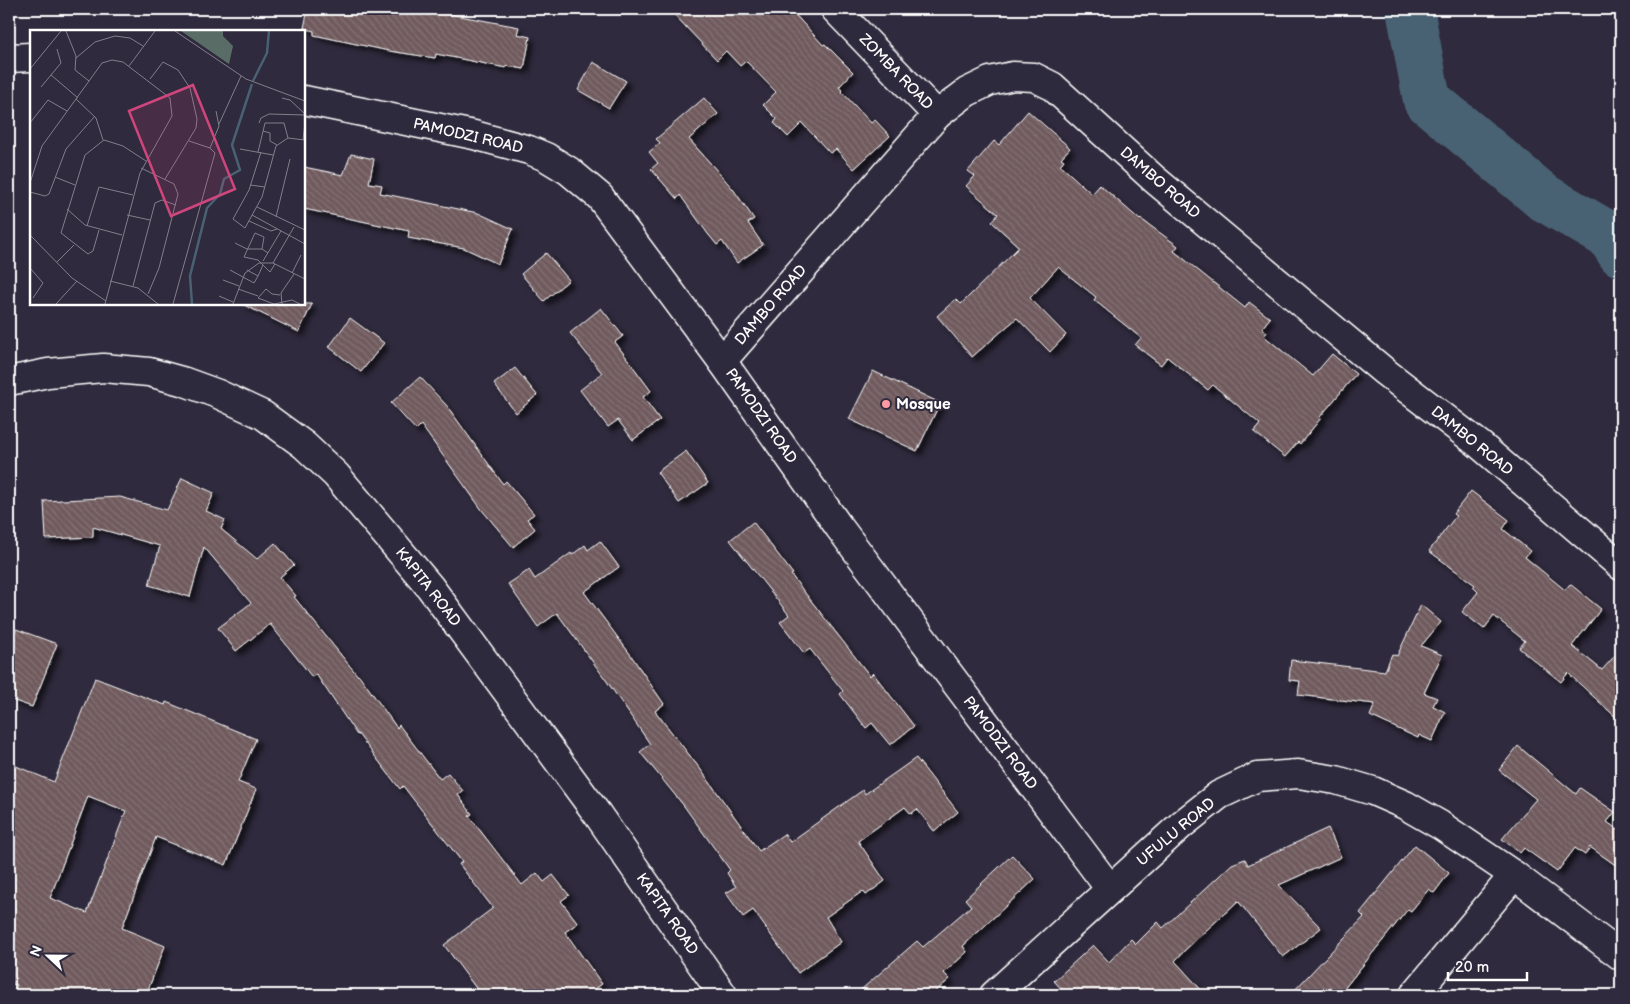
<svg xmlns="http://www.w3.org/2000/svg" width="1630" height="1004" viewBox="0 0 1630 1004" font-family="'Balsamiq Sans',sans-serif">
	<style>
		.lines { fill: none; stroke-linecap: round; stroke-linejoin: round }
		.river { stroke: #496273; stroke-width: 48 }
		.building { fill: url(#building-back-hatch); stroke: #fff; fill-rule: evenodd; filter: url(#shadow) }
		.minor-casing { stroke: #fff; stroke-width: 31 }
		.minor { stroke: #2f2a3d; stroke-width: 28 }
		.poi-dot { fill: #ff9aa2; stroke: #2f2a3d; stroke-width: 2 }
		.labels { text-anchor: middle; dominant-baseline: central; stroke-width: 4; stroke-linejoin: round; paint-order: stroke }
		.street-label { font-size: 15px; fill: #fff; stroke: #2f2a3d }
		.poi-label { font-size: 15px; font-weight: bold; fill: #fff; stroke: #2f2a3d; text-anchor: start }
		.inset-river { fill: none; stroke: #496273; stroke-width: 2.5 }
		.inset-road { fill: none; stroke: #827f8b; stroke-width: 1 }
		.view { fill: #ce467c; fill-opacity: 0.15; stroke: #ce467c; stroke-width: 2.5 }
		.inset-edge { fill: none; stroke: #fff; stroke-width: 2.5 }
	</style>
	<defs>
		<pattern id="building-back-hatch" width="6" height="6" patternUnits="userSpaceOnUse" patternTransform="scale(1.25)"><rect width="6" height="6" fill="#6f5a5d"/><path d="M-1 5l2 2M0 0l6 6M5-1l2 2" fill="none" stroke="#857375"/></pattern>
		<filter id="shadow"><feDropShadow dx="4.5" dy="4.5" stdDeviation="2.5" flood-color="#0009"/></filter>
	</defs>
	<rect width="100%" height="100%" fill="#2f2a3d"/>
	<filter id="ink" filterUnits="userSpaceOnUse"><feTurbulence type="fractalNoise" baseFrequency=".02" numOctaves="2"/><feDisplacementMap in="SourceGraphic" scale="10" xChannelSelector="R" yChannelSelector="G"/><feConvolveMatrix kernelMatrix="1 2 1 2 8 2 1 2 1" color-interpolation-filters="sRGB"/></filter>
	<g filter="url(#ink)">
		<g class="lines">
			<polyline class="river" points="1410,9 1427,100 1543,197 1610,236 1621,253"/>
		</g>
		<g class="building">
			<polygon points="308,9 422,9 519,27 517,34 530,37 524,69 506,66 506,68 436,54 435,58 389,51 314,35 314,31 304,28"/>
			<polygon points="669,9 790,9 823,45 825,44 853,72 839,87 842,90 841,91 871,123 875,120 890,136 854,169 836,149 830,153 802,123 788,137 774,123 777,119 763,105 776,92 746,61 740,66 726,51 717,60"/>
			<polygon points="593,62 626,81 609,108 578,90"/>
			<polygon points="704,98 718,114 689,139 733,189 754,219 748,223 763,245 737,263 722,241 717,245 708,234 680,195 677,199 651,169 658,163 649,152 660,143 656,139"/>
			<polygon points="1028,111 1070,148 1061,158 1064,160 1060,165 1092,194 1100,185 1140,220 1141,219 1178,246 1174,251 1245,308 1249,302 1270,318 1262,328 1267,332 1264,336 1313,376 1332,354 1356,374 1320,417 1321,418 1300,444 1298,442 1285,457 1254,432 1260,424 1213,385 1208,390 1167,357 1161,365 1135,345 1141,338 1094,300 1096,297 1058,267 1030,298 1066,335 1050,352 1017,318 972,357 937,316 956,299 961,304 1019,247 992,222 998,214 966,186 975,176 968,171 994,141 999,145"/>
			<polygon points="351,154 374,159 369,183 382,185 380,193 478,213 513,229 498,264 464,248 408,238 409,231 304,209 304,167 343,175"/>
			<polygon points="546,253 569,280 544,301 521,274"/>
			<polygon points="242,304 312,304 299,332"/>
			<polygon points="601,308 623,336 615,342 651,391 643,397 660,420 633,440 618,420 608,427 580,390 602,373 570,333"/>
			<polygon points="350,318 384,343 361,372 329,347"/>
			<polygon points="515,368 537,395 516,413 494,384"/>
			<polygon points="873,371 940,403 917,451 849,419"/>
			<polygon points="420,377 447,406 503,484 506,481 534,514 527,519 535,529 513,547 482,510 421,425 416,430 391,403"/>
			<polygon points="686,451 708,483 679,503 657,472"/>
			<polygon points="182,478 214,493 206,511 225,520 221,529 257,559 275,543 294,565 280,577 296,596 294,597 358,676 359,675 397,728 399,725 440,779 448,773 463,791 458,795 472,814 469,816 522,885 537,873 544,882 553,875 569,895 561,901 578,923 565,932 602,984 587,995 481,995 444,945 493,908 459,864 462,862 403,786 400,789 358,734 357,735 316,674 312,677 270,624 236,651 218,628 251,603 204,547 190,597 149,585 160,546 93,527 93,537 46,539 44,501 120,497 167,510"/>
			<polygon points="1471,491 1509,520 1503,529 1530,551 1525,557 1565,590 1570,584 1601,609 1572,646 1602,670 1621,649 1621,722 1568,673 1561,682 1519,648 1525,641 1494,616 1484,629 1462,612 1478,592 1473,587 1475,585 1429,551 1456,516 1453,514"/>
			<polygon points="753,522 793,574 791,575 870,676 873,673 914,726 890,745 872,723 866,728 840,694 843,691 810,649 804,653 780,622 789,615 730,540"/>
			<polygon points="600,541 619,567 584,592 630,654 664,704 655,711 701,770 759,851 784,834 790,842 863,790 865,794 916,758 958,812 934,831 917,809 911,814 905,807 858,841 885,881 866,895 863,891 826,917 841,942 798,973 753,910 743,917 726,893 736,887 727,873 730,870 684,806 640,752 650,744 606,680 557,613 538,627 508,584 529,570 535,579 571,553 572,555 585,545 588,550"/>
			<polygon points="1421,605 1441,622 1421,646 1442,655 1424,693 1437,698 1433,706 1445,712 1432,741 1419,735 1418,738 1370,716 1375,704 1298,695 1300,681 1289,680 1291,660 1385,671 1392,654 1397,656"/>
			<polygon points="16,629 57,644 32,707 9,699 9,646"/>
			<path d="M95,678l70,27 1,-3 90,37 -18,43 18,7 -30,76 -70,-28 -34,91 43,18 -19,49h-134l5,-10 -8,-2v-220l45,19zM88,796l38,15 -39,102 -37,-15z"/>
			<polygon points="1518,746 1576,794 1580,788 1615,812 1607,822 1621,832 1621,869 1590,847 1585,855 1575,848 1557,872 1524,848 1520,853 1502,839 1536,799 1499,770"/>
			<polygon points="1328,828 1341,857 1279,885 1321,928 1283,957 1238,901 1185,950 1175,961 1206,995 1067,995 1054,981 1093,945 1109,962 1131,939 1136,944 1158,922 1163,928 1232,864 1245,859 1248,865"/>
			<polygon points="1415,845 1449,873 1434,893 1429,889 1411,911 1408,909 1339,995 1290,995 1364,917 1360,913"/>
			<polygon points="1012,855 1035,879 963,946 967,952 944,973 950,979 931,995 855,995 917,941 923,947 971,906 965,899"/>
		</g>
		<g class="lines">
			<defs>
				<g id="minor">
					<polyline points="835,9 937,115"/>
					<polyline points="9,58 31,57"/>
					<polyline points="304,100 474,135 529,150 546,157 569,171 600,197 722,361 839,527 1110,889"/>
					<polyline points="722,361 937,115 967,92 990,81 1013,76 1034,77 1052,86 1154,179 1385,372 1480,445 1621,566"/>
					<polyline points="9,381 48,373 103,368 149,372 185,382 218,394 263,415 304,445 336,475 430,587 598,815 723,995"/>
					<polyline points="994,995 1181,825 1219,795 1257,777 1298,774 1336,780 1373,791 1405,805 1440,825 1514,875 1621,956"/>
					<polyline points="1414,995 1514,875"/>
				</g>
			</defs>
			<use href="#minor" class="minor-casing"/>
			<use href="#minor" class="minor"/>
		</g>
	</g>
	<circle class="poi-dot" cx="886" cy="404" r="5"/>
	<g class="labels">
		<g class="street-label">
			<text transform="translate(896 72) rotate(46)">ZOMBA ROAD</text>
			<text transform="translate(468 136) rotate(13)">PAMODZI ROAD</text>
			<text transform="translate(1160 183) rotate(41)">DAMBO ROAD</text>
			<text transform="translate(771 305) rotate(-49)">DAMBO ROAD</text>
			<text transform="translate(761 416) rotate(55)">PAMODZI ROAD</text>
			<text transform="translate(1472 441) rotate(39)">DAMBO ROAD</text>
			<text transform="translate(428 587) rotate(52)">KAPITA ROAD</text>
			<text transform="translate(1000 743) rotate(53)">PAMODZI ROAD</text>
			<text transform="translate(1176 832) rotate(-40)">UFULU ROAD</text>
			<text transform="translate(667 914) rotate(55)">KAPITA ROAD</text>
		</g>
		<g class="poi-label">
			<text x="896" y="404">Mosque</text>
		</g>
	</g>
	<g transform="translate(30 30)">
		<rect width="275" height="275" fill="#2f2a3d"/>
		<path d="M151,1h42v5l10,10 -4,18z" fill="#596c66"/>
		<path class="inset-river" d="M223,51l14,-28 2,-22M162,274l-2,-28 17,-68 13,-14 4,-15 16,-9 -8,-25 20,-61"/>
		<path class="inset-road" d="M36,1l10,25 -1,14 14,11M145,1l71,48 59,22M46,28l19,-16 20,-6 15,2 13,8M99,36l26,-35M0,39l31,-38M21,45l27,23M120,49l13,-17 15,8 12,18 7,31 -1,9 -31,51M11,57l20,-24 -4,-14M252,68l8,2 15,14M46,69l20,19 7,22M0,93l18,-23 19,11M229,93l2,-5 8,-4 36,1M189,94l22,-48M233,101l7,2v8l7,4M273,110l2,-17M180,118l9,-22 -3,-15M210,119l33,6M228,122l7,-29h19l4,15M231,122l-12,38 -16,29 12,9 17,-31 14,-51 12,-8 17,2M111,138l33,16 4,10 -19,74 -11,26M25,147l20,8M0,153l12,-37 60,-83 10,-3 11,2 47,36 2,18 -32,57 -35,131M220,155l15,2M0,162l15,4 4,-2 17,-45 29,-33M227,177l48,23M37,179l18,16 37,10M97,185l23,5M222,185l53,29M246,187l14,-58M219,191l22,10 6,-2M57,196l12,-39 34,8M69,200l-6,21 -5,3 -27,-21 24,-78 19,-15 19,6 23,15M0,205l42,43 34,23M205,213l12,6h15M238,223l-6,-4 2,-12 -9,-4 -11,24 14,3 12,12 5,-8M233,231l18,-30M27,232l17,-17M243,233l21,-36M0,238l13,15 -10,15M200,240l24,13 4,-7M217,240l11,6 5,-11M262,243l9,-18M193,250l16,6M80,251l28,7 20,16M103,256l22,-83 7,-3 14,5M208,259l20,7M250,265l-8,-1 -6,-5 -8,9 16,6 18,-4 8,4M189,266l14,6M26,274l21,-23M143,274l42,-151 -5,-5 -21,-7M203,274l12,-31 14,-10h14l32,16M252,274l-1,-11 13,-19"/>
		<path class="view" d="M163,55l42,104 -64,27 -42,-105z"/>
		<rect width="275" height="275" class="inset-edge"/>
	</g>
	<rect width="1630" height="1004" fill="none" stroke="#2f2a3d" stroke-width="30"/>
	<rect x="15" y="15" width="1600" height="974" fill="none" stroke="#fff" stroke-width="2" filter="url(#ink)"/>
	<g transform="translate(48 956) rotate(292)" stroke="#2f2a3d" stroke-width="4" paint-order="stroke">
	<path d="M0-4L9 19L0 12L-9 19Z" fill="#ffffff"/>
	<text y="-8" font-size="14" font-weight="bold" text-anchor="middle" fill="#ffffff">N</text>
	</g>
	<path d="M1448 972v8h79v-8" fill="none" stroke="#ffffff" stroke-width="2.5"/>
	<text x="1455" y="972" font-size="15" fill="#ffffff" stroke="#2f2a3d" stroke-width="4" paint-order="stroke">20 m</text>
</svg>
